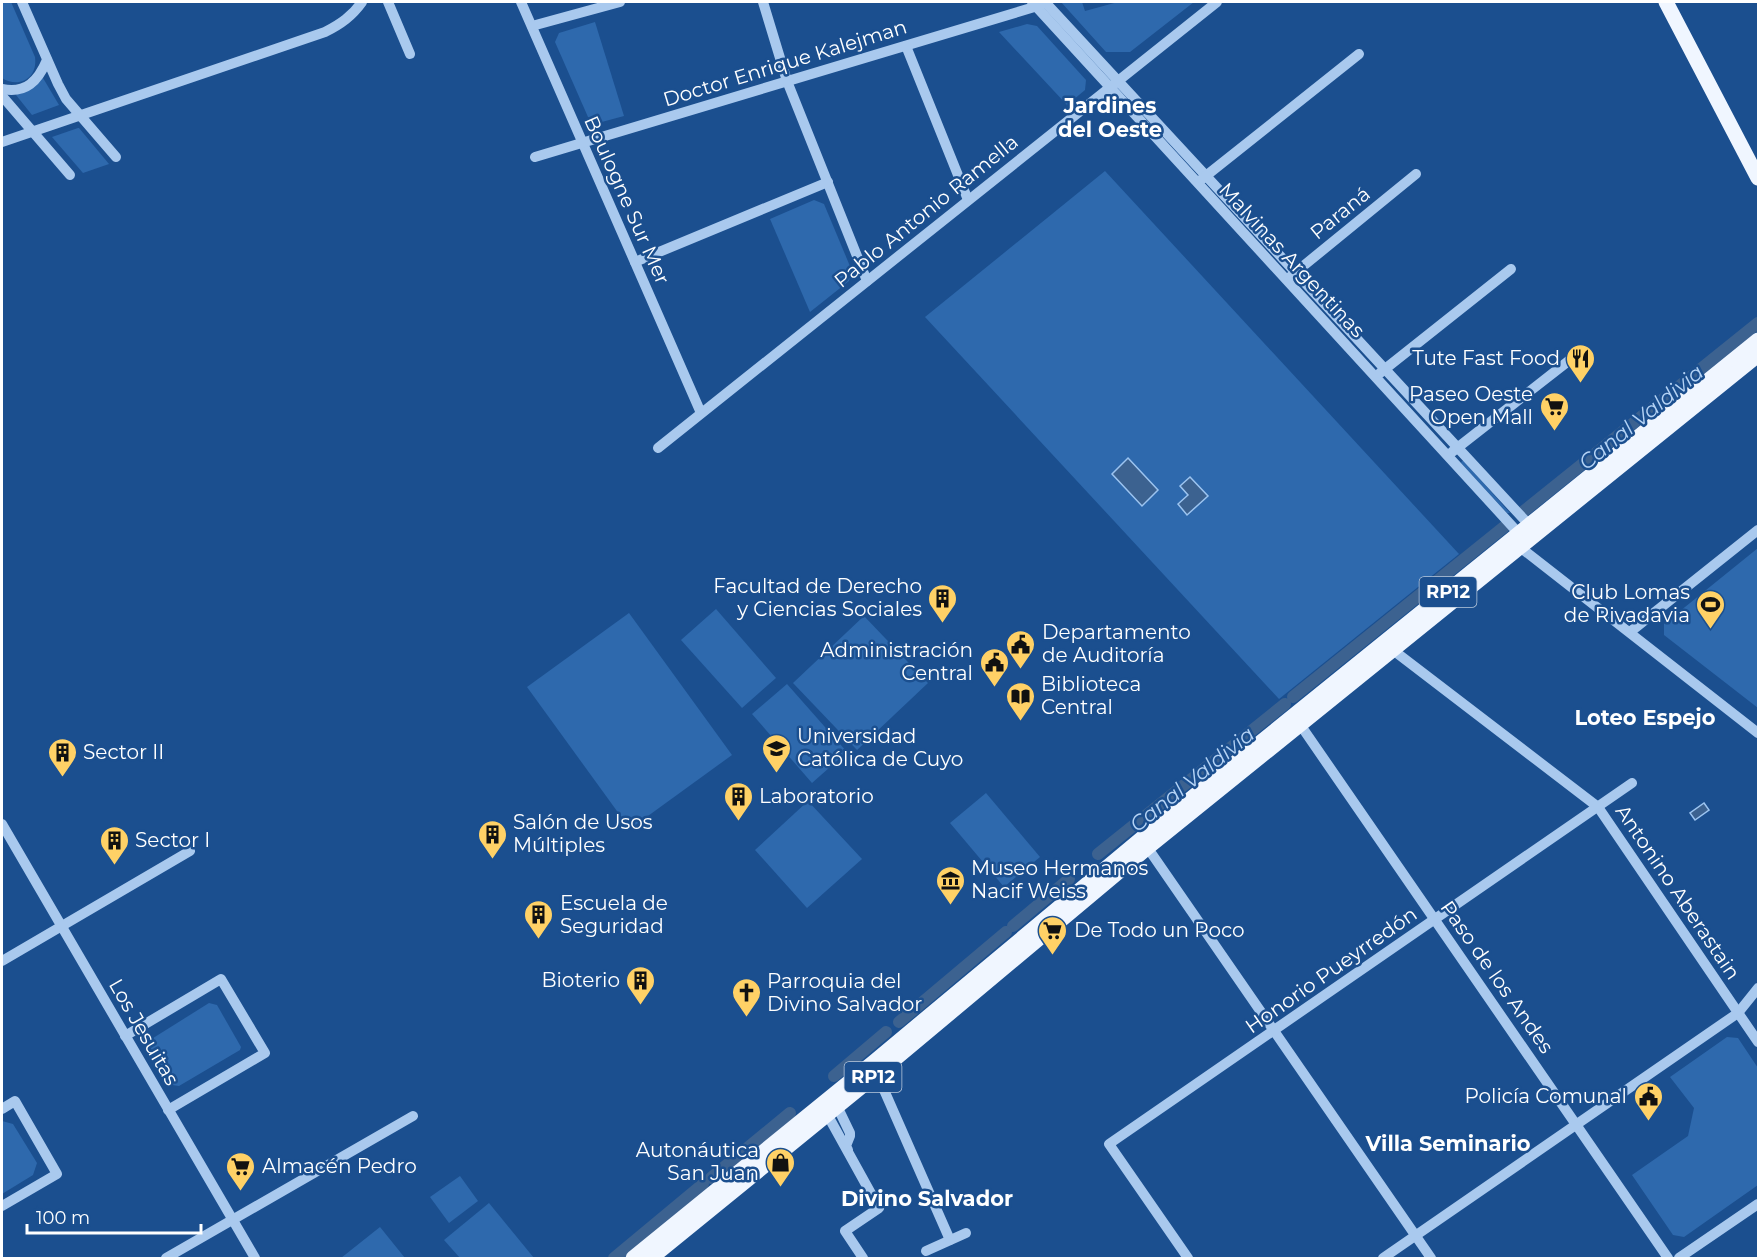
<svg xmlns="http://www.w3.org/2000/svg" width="1760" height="1260" viewBox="0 0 1760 1260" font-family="Montserrat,sans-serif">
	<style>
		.green { fill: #2e69ad }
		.water { fill: #3c6290; stroke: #9cc4f0; stroke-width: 1.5 }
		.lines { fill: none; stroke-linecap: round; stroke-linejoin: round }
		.canal { stroke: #3c6290; stroke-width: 12 }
		.minor { stroke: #a9c9ee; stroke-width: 10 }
		.major { stroke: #f0f6ff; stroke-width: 15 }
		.labels { text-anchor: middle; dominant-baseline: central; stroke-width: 5; stroke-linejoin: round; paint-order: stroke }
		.shield { fill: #1b4f8f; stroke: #bbcadd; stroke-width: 1.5 }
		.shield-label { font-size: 18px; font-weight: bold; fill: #fff }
		.street-label { font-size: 20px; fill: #fff; stroke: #1b4f8f }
		.poi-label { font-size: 20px; fill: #fff; stroke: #1b4f8f; text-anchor: start }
		.neighbourhood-label { font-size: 21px; font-weight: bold; fill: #fff; stroke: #1b4f8f }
		.water-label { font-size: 21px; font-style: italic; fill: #b5d3f5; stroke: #1b4f8f }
	</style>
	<rect width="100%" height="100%" fill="#1b4f8f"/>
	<g class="green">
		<path d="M2,2h9l24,55c3,21 -16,32 -33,21z"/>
		<polygon points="1061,2 1082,2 1085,11 1118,2 1194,2 1130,52 1106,52"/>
		<polygon points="595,22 624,116 598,123 588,117 555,42 559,33"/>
		<polygon points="1027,24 1037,26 1086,80 1085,90 1067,105 999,32"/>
		<polygon points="43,78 59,105 32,115 16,95"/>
		<polygon points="78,128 79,128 109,164 83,173 52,137"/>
		<polygon points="1105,171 1459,554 1279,699 925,317"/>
		<polygon points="814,200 824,204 852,271 849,281 810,312 770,219"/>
		<polygon points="1462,461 1464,461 1510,513 1507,513 1461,463"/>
		<polygon points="1758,548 1758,708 1664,635 1664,624"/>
		<polygon points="716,609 776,678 742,708 681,640"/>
		<polygon points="629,613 732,755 630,829 527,687"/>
		<polygon points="864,616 928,683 857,750 793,683"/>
		<polygon points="787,684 847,752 812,783 752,714"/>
		<polygon points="986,793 1040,857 1004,887 950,823"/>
		<polygon points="808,801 862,859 807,908 755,850"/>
		<polygon points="209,1003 217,1005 241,1047 240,1050 179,1086 172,1085 149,1045 150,1040"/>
		<polygon points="1727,1037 1738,1038 1758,1068 1758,1185 1684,1237 1673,1235 1632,1175 1688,1136 1694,1108 1670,1077"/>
		<polygon points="2,1121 13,1124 37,1163 33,1175 2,1194"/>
		<polygon points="460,1176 478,1201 449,1223 430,1197"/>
		<polygon points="489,1203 534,1258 460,1258 444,1240"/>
		<polygon points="380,1227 405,1258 341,1258"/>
	</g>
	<g class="water">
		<polygon points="1128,458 1158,490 1142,506 1112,474"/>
		<polygon points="1190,477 1208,496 1187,515 1178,504 1188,495 1180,486"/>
		<polygon points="1704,803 1709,810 1695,820 1690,813"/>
	</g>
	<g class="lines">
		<g class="canal">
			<polyline points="1524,511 1758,323"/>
			<polyline points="1293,697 1504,527"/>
			<polyline points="1098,854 1285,704"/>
			<polyline points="1013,926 1069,879"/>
			<polyline points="899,1022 1006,932"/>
			<polyline points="834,1076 886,1032"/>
			<polyline points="711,1178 790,1113"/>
			<polyline points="614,1258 703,1184"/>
		</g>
		<g class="minor">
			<polyline points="22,2 58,84 66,99 116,157"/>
			<polyline points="388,2 410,54"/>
			<polyline points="521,2 701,413"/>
			<polyline points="763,2 787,81 867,281"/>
			<polyline points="1032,2 1522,537"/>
			<polyline points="1045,2 1533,529"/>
			<polyline points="532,26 620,2"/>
			<polyline points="906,46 968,200"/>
			<path d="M2,89c24,5 36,-8 45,-29"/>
			<polyline points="2,96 70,175"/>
			<path d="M2,142l323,-110c16,-8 27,-16 37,-30"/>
			<polyline points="535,157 1041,5"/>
			<polyline points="1202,179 1359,54"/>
			<polyline points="635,262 828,182"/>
			<polyline points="1291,276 1416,174"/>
			<polyline points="1380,373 1511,269"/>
			<polyline points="658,448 1217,2"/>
			<polyline points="1452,452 1571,359"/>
			<polyline points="1516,544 1758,733"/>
			<polyline points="1630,632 1758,530"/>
			<polyline points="1389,647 1598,807 1758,1042"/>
			<polyline points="1297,720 1668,1258"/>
			<polyline points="2,824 255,1258"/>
			<polyline points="1145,844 1431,1258"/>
			<polyline points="2,961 190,851"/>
			<polyline points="125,1036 221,979 265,1053 168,1110"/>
			<polyline points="877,1074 950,1240"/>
			<polyline points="837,1106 850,1133 850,1136 846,1146 848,1150"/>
			<polyline points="2,1109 15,1101 57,1174 2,1206"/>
			<polyline points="827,1114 879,1208 845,1231 863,1258"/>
			<polyline points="926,1251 966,1233"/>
			<polyline points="166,1258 413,1116"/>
			<polyline points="1188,1258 1109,1144 1632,783"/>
			<polyline points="1383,1258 1738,1013 1758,988"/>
			<polyline points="1679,1258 1758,1204"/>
		</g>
		<g class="major">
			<polyline points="1666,2 1758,178"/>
			<polyline points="633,1258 875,1061 1141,839 1758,340"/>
			<polyline points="651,1258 877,1074 1147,848 1758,355"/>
		</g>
	</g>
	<defs>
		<symbol id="restaurant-pin" viewBox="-11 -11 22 30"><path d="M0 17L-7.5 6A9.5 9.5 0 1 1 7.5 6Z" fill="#ffd166" stroke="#1b4f8f"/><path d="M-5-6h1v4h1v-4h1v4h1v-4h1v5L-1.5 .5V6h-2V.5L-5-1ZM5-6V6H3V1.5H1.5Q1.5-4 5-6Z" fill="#111"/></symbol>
		<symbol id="supermarket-pin" viewBox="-11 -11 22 30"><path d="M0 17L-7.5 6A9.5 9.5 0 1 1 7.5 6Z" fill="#ffd166" stroke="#1b4f8f"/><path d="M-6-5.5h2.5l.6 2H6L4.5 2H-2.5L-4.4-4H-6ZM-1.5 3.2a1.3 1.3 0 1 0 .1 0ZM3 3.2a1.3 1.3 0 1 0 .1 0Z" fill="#111"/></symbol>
		<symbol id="building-pin" viewBox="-11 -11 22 30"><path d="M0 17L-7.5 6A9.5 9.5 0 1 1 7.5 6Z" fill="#ffd166" stroke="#1b4f8f"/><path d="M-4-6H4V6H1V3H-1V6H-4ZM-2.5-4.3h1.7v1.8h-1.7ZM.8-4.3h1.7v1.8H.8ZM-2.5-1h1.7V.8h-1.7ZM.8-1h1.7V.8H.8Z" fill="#111"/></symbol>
		<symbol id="stadium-pin" viewBox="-11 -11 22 30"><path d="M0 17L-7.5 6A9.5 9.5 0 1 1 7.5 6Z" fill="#ffd166" stroke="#1b4f8f"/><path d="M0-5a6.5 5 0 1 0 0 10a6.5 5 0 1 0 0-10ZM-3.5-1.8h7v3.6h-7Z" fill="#111"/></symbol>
		<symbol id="civic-pin" viewBox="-11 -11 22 30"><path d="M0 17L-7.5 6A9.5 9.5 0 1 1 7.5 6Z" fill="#ffd166" stroke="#1b4f8f"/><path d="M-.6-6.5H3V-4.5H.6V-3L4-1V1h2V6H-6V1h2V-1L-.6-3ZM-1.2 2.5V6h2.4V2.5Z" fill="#111"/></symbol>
		<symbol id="library-pin" viewBox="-11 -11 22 30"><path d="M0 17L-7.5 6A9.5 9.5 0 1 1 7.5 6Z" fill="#ffd166" stroke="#1b4f8f"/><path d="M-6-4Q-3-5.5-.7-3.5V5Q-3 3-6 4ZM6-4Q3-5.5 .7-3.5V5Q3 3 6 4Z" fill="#111"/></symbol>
		<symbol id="university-pin" viewBox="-11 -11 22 30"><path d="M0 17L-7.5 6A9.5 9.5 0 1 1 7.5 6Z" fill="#ffd166" stroke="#1b4f8f"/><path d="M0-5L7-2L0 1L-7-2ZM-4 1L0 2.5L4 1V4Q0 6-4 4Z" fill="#111"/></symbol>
		<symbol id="museum-pin" viewBox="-11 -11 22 30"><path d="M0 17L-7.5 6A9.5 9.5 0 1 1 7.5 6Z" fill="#ffd166" stroke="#1b4f8f"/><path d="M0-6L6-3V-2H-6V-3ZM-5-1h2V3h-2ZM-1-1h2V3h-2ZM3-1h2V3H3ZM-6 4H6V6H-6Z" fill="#111"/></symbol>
		<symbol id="church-pin" viewBox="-11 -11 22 30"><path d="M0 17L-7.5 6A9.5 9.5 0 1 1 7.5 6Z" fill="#ffd166" stroke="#1b4f8f"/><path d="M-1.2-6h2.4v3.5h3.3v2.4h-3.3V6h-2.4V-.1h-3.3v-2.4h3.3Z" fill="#111"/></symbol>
		<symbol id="shop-pin" viewBox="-11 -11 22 30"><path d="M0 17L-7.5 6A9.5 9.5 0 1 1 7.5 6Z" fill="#ffd166" stroke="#1b4f8f"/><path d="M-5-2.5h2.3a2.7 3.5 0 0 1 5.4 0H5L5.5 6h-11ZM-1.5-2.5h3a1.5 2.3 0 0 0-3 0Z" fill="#111"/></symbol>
	</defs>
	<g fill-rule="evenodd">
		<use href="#restaurant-pin" x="1564" y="342" width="33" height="45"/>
		<use href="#supermarket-pin" x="1538" y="390" width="33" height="45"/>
		<use href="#building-pin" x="926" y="582" width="33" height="45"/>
		<use href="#stadium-pin" x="1694" y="588" width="33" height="45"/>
		<use href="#civic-pin" x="1004" y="628" width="33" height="45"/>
		<use href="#civic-pin" x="978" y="646" width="33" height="45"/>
		<use href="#library-pin" x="1004" y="680" width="33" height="45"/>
		<use href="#university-pin" x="760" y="732" width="33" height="45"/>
		<use href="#building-pin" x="46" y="736" width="33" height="45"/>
		<use href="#building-pin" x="722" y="780" width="33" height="45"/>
		<use href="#building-pin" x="476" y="818" width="33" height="45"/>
		<use href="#building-pin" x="98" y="824" width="33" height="45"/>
		<use href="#museum-pin" x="934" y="864" width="33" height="45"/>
		<use href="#building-pin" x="522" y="898" width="33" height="45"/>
		<use href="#supermarket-pin" x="1036" y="914" width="33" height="45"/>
		<use href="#building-pin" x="624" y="964" width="33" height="45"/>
		<use href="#church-pin" x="730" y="976" width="33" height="45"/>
		<use href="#civic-pin" x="1632" y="1080" width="33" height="45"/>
		<use href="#shop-pin" x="764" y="1146" width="33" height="45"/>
		<use href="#supermarket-pin" x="224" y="1150" width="33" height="45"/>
	</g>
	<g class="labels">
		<g class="shield">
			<rect x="1419.5" y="577" width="57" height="30" rx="4.5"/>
			<rect x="844.5" y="1062" width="57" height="30" rx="4.5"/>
		</g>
		<g class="shield-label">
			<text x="1448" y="592">RP12</text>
			<text x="873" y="1077">RP12</text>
		</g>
		<g class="street-label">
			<text transform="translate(785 63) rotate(-17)">Doctor Enrique Kalejman</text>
			<text transform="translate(627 200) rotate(66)">Boulogne Sur Mer</text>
			<text transform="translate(926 211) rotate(-39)">Pablo Antonio Ramella</text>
			<text transform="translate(1340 213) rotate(-39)">Paraná</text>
			<text transform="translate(1292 260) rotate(47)">Malvinas Argentinas</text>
			<text transform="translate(1678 892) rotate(56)">Antonino Aberastain</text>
			<text transform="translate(1331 970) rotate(-35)">Honorio Pueyrredón</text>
			<text transform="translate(1497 977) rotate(55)">Paso de los Andes</text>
			<text transform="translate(144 1032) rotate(60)">Los Jesuitas</text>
		</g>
		<g class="poi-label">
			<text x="1560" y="358" text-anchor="end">Tute Fast Food</text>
			<text x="1533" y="394" text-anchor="end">Paseo Oeste<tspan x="1533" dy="23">Open Mall</tspan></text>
			<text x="922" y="586" text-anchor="end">Facultad de Derecho<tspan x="922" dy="23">y Ciencias Sociales</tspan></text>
			<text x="1690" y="592" text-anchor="end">Club Lomas<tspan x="1690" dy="23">de Rivadavia</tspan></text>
			<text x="1042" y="632">Departamento<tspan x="1042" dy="23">de Auditoría</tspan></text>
			<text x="973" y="650" text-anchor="end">Administración<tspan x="973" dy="23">Central</tspan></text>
			<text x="1041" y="684">Biblioteca<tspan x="1041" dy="23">Central</tspan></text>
			<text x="797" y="736">Universidad<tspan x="797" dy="23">Católica de Cuyo</tspan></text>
			<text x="83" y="752">Sector II</text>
			<text x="759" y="796">Laboratorio</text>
			<text x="513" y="822">Salón de Usos<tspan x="513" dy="23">Múltiples</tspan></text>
			<text x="135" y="840">Sector I</text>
			<text x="971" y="868">Museo Hermanos<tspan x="971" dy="23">Nacif Weiss</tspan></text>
			<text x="560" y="903">Escuela de<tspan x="560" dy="23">Seguridad</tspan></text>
			<text x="1074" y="930">De Todo un Poco</text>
			<text x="620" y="980" text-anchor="end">Bioterio</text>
			<text x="767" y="981">Parroquia del<tspan x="767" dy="23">Divino Salvador</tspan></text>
			<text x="1627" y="1096" text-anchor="end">Policía Comunal</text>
			<text x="759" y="1150" text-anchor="end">Autonáutica<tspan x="759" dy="23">San Juan</tspan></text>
			<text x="262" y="1166">Almacén Pedro</text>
		</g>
		<g class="neighbourhood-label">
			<text x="1110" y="105">Jardines<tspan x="1110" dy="24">del Oeste</tspan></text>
			<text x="1645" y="717">Loteo Espejo</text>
			<text x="1448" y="1143">Villa Seminario</text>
			<text x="927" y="1198">Divino Salvador</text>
		</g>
		<g class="water-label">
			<text transform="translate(1641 417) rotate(-39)">Canal Valdivia</text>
			<text transform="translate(1192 779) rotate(-39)">Canal Valdivia</text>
		</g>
	</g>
	<rect width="1760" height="1260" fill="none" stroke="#ffffff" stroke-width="6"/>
	<path d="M27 1224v9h174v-9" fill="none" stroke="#ffffff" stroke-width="3"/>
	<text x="36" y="1224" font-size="18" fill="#ffffff" stroke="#1b4f8f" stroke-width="4.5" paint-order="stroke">100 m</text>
</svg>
